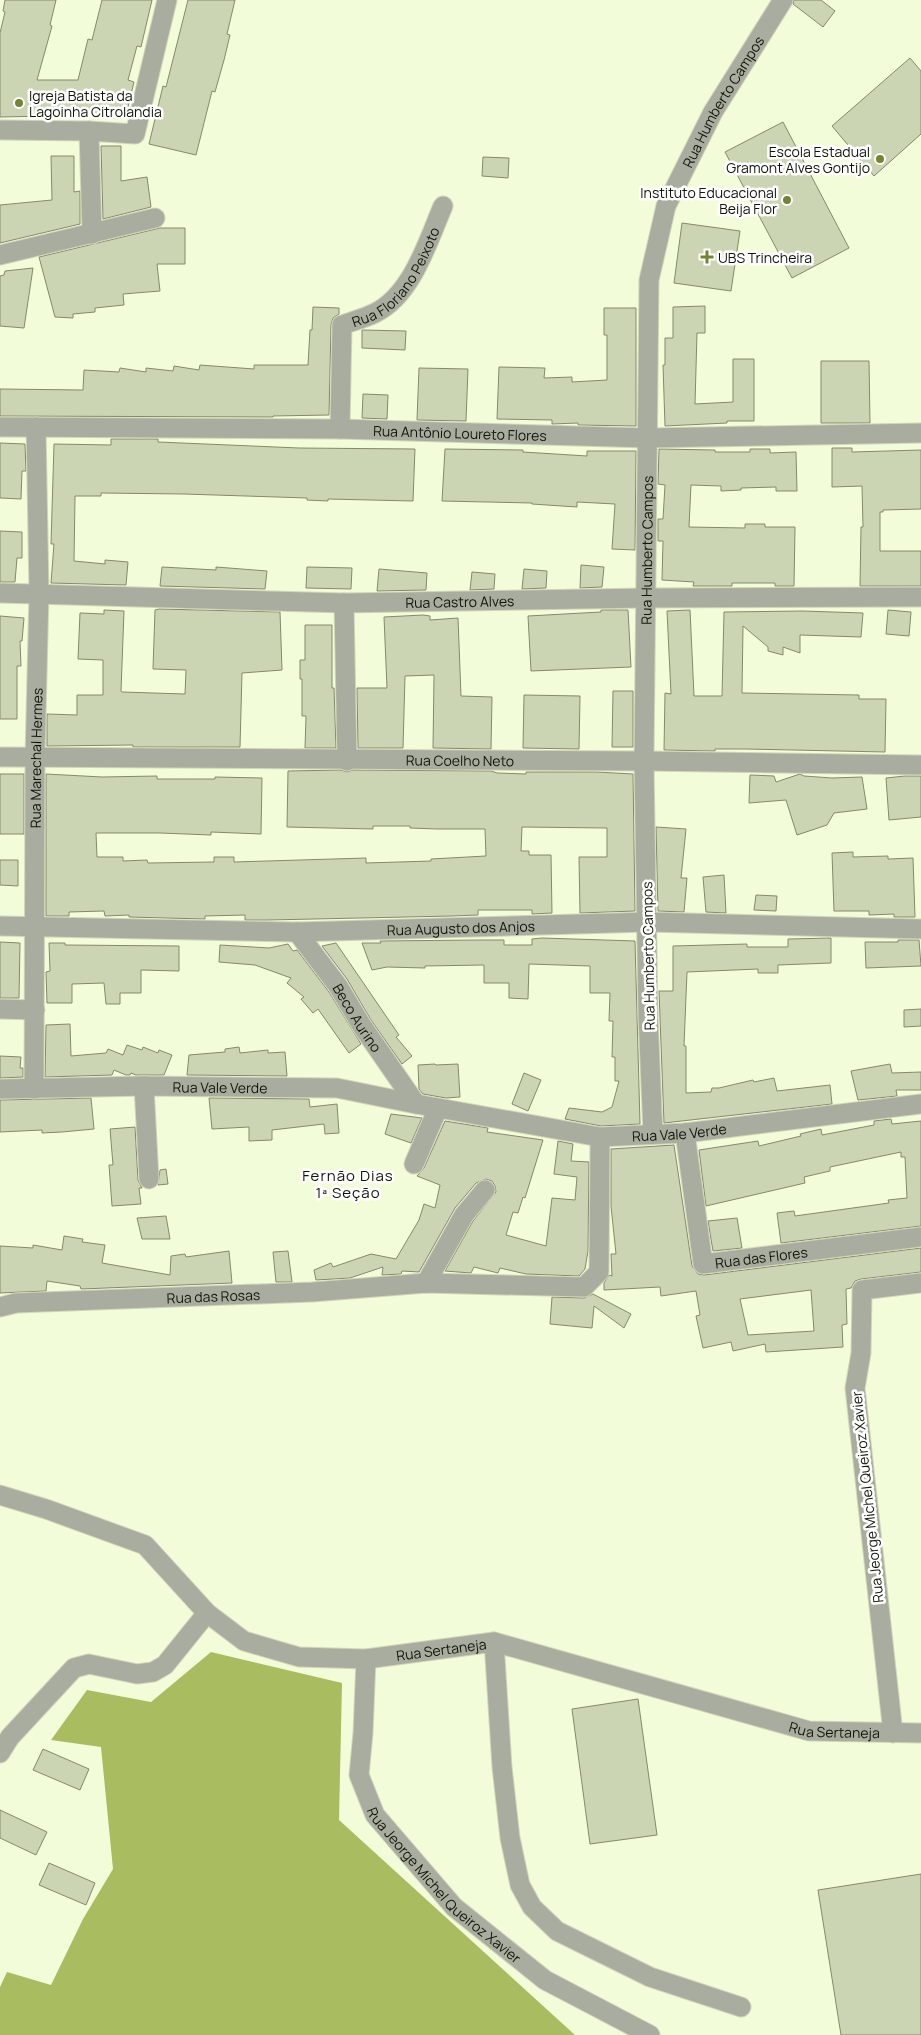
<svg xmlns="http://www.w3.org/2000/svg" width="921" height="2035" viewBox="0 0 921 2035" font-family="Manrope,sans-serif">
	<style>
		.forest { fill: #aabc60 }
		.building { fill: #ccd5b3; stroke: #838a6b; fill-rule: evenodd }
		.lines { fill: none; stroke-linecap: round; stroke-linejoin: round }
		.minor-casing { stroke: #cfd7b8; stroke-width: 21 }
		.minor { stroke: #a9ad9f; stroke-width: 19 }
		.poi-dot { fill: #758433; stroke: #fff; stroke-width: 2 }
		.labels { text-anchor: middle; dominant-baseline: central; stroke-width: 5; stroke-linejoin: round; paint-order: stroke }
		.poi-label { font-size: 14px; fill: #111408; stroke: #fff; text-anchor: start }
		.street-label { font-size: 14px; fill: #111408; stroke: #fff }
		.neighbourhood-label { font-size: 15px; letter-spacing: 1px; fill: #111408; stroke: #fff }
	</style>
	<rect width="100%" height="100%" fill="#f3fcd9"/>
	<polygon class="forest" points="211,1652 342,1683 339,1820 575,2035 0,2035 0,1987 7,1972 51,1985 83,1919 113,1869 101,1747 51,1740 87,1690 151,1702"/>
	<g class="building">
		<polygon points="5,0 56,0 50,25 52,26 37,80 78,80 88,39 92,40 102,0 152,0 141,47 137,46 128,80 134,82 128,107 101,109 101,115 0,117 0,33 5,12 3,11"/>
		<polygon points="188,0 235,0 227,34 230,35 224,60 215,92 212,91 196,155 149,144 163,86 166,87"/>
		<polygon points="794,0 821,0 835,11 823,27 793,4"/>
		<polygon points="910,58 921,71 921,134 874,176 832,126"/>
		<polygon points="783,122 849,248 792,278 725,152"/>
		<polygon points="101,146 121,146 121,181 147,177 151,207 103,219"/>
		<polygon points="51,156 74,156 74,192 80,191 80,224 0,243 0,205 52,200"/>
		<polygon points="483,157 509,158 508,178 482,176"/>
		<polygon points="682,223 740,231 731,291 674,283"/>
		<polygon points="160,228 185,228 185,264 157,264 160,291 123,294 124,305 95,308 95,312 73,314 73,318 55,317 39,257"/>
		<polygon points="33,268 24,328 0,326 0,276 4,275 5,271"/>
		<polygon points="705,306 705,333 697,333 695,404 733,402 733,359 754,359 754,421 727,421 727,423 665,426 663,365 665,365 665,338 673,338 673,307"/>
		<polygon points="313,307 339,308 339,314 333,318 331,325 329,415 273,416 273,417 0,416 0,389 83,390 84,370 119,372 120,368 146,372 146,368 173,371 174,366 199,370 200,365 254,369 254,365 308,365 310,330 312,330"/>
		<polygon points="604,308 636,308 636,426 578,425 578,423 552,424 552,420 497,419 499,367 545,368 544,378 572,377 572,382 607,380 607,335 604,335"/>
		<polygon points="362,330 406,331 405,350 362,348"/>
		<polygon points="821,361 869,361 870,423 821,423"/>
		<polygon points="419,368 468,369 466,421 417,420"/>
		<polygon points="363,394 388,395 387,419 362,418"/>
		<polygon points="111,439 158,439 158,442 299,448 415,449 413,501 328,499 328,501 307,500 307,498 184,494 101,493 101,496 75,496 74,561 105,564 105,560 128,562 126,585 51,583 54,544 51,544 54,444 111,445"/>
		<polygon points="0,443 25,444 26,471 22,471 21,499 0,498"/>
		<polygon points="832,448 852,448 852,452 921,450 921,509 883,510 883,512 880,512 880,551 921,551 921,586 860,586 861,527 863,527 862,486 832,487"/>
		<polygon points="445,449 523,450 523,452 587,456 587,451 636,451 635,550 612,549 615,504 577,502 577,507 532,504 532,503 442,501"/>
		<polygon points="659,449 715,450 715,452 750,452 750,449 770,449 770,453 796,452 797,491 776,491 776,487 741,488 741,490 721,491 721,486 691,485 689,527 745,528 745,524 765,524 765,527 795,527 794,586 775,586 775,583 732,583 732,586 693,586 694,582 662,580 663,541 658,541 658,519 663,519 665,485 658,484"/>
		<polygon points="0,531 22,532 22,558 17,558 15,582 0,582"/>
		<polygon points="581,565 604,567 602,587 580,588"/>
		<polygon points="162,567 216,570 216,567 267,571 265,589 160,586"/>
		<polygon points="307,567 352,568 351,589 306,588"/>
		<polygon points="379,569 427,573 426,590 377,591"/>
		<polygon points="524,569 547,571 546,588 522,589"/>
		<polygon points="472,572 495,574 494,589 470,590"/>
		<polygon points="159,609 280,612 282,670 242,673 240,747 133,747 133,745 47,746 47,714 77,715 77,695 103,695 103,660 78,659 80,613 104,614 104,610 124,611 121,691 122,692 185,694 186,670 153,669 155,610"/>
		<polygon points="601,610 628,610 631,667 531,671 528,616 601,612"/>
		<polygon points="690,610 694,696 722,696 724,612 803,611 863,613 861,637 800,635 800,653 783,647 783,655 768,651 768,647 743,626 742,693 859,695 859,699 886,699 885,752 746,749 715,749 715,751 664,750 665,693 671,694 667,611"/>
		<polygon points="888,610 911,612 909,636 886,634"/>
		<polygon points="423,615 430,616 430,620 458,618 461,696 492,697 491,749 433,748 434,675 405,676 403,748 358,748 357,688 387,688 384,617"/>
		<polygon points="0,616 24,618 22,641 20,641 21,666 17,666 17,719 0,719"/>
		<polygon points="305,625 332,625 332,688 334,688 336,748 305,748 306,716 302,716 302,679 300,679 300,660 305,660"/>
		<polygon points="613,691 633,691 633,747 612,747"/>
		<polygon points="524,695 580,696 579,749 523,748"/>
		<polygon points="341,770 347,772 353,770 491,771 497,773 526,774 526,772 596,772 633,774 635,911 580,913 579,857 607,857 607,828 522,827 521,851 529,851 529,855 551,855 552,913 532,914 532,910 478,910 478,915 452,916 268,920 245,920 245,915 205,916 205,919 129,917 129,915 105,916 104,911 69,912 69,916 46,916 46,774 102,777 157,776 157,779 215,779 215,777 262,778 261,834 211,832 211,835 160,833 96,833 97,857 123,857 123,861 147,860 148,863 214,862 214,857 234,857 234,862 366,858 366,863 431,861 431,859 486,856 485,829 437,829 410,828 410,826 373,826 373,829 287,827 288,771"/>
		<rect x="0" y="774" width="24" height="60"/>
		<polygon points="800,774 804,776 832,778 862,777 867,809 834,813 827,825 797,835 786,800 749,803 750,775 774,776 776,782"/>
		<polygon points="905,776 921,776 921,817 889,820 886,778"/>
		<polygon points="656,827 686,829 681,878 687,878 684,912 658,911"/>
		<polygon points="853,852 853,857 888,856 888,859 913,858 915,917 894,917 894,914 869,915 869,911 834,911 832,853"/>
		<polygon points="0,860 18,860 18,886 0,885"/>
		<polygon points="724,875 726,913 706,912 703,877"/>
		<polygon points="756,895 777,896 776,911 754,910"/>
		<polygon points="542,938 635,941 640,1124 601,1126 565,1119 569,1108 602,1112 612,1107 619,1081 615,1081 615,1057 612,1057 613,1021 609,1021 610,993 590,993 590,966 529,964 528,999 509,998 509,983 484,983 484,965 425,966 425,968 387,967 372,970 362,943 381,943 380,941 479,940 504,940 504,945 532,945 532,939"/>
		<polygon points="831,938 831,963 778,965 778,973 758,973 758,969 687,972 684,1046 686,1046 686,1093 711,1092 712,1088 719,1088 753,1080 754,1082 774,1078 777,1091 830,1085 832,1104 664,1123 659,991 673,991 673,946 747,944 747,947 788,947 788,939"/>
		<polygon points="898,940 919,940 921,966 866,968 865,942 898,942"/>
		<polygon points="0,942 20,943 19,998 0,998"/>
		<polygon points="49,943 65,943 65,945 179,946 179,971 141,970 141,993 120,993 120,1004 106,1004 104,983 72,984 72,1003 47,1003 46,972 50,971"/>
		<polygon points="336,943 399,1035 396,1037 412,1056 402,1064 371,1020 347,979 322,946"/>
		<polygon points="288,944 293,951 297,950 329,992 361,1044 349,1053 318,1009 313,1013 301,999 304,997 287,983 291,978 255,965 219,962 220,945 269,948"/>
		<polygon points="921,1009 921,1026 904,1027 904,1010"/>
		<polygon points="70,1024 71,1056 106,1053 108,1049 123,1055 127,1045 142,1050 143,1047 158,1053 159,1050 172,1055 164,1075 136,1075 131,1073 130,1075 126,1075 114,1070 112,1075 45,1077 46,1025"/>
		<polygon points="239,1047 240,1053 268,1050 268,1053 285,1052 287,1076 187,1075 189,1055 225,1052 225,1049"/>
		<polygon points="0,1056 21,1057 20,1068 23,1068 23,1077 0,1078"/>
		<polygon points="435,1064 436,1065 458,1064 460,1097 446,1098 423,1094 419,1089 418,1065"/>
		<polygon points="890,1064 892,1073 921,1072 921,1090 896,1090 897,1096 858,1100 851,1071"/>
		<polygon points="524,1073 541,1080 528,1111 512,1104"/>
		<polygon points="91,1098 94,1129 62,1132 42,1133 42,1130 0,1132 0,1100"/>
		<polygon points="209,1098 309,1099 310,1107 337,1104 339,1133 325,1134 324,1124 272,1130 272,1140 249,1141 249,1127 212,1129"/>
		<polygon points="391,1114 422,1118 411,1143 385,1134"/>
		<polygon points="891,1119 892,1124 921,1121 921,1226 781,1243 777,1213 794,1211 795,1216 889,1203 888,1200 907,1198 905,1157 901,1157 901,1152 830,1167 830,1171 804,1177 805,1183 706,1206 699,1150 758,1141 759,1146 801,1136 800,1134 821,1129 822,1135 874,1125 874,1121"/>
		<polygon points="445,1121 488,1128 487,1132 543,1140 525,1198 523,1197 518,1213 513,1212 506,1235 546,1246 552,1198 575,1200 577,1177 554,1174 558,1141 573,1144 571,1161 589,1162 588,1251 585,1269 579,1276 526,1274 500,1268 498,1273 474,1267 471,1273 445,1271 473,1221 496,1192 495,1186 492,1181 486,1179 476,1183 455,1208 419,1272 402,1271 401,1274 382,1275 383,1267 350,1278 316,1280 314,1270 331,1263 333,1267 371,1254 396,1259 419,1220 424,1204 435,1208 440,1185 417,1176 424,1168"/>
		<polygon points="135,1127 138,1180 142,1188 139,1188 141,1204 112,1206 109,1165 113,1165 110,1129"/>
		<path d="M674,1145l18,121 6,8 6,1 217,-27v24l-60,7 -6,2 -4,7 -5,1 1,35 -5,1 1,22 -77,5 -1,-8 -32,7 -2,-9 -28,6 -7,-32 4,-1 -4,-24 -35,5 -1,-9 -56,3v-7l5,-8 3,1 -1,-22h5l-5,-48v-57zM811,1290l3,41 -66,4 -8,-36z"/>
		<polygon points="166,1169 168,1184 158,1185 160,1170"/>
		<polygon points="166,1216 170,1239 142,1239 137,1218"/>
		<polygon points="737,1218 742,1248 713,1251 708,1221"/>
		<polygon points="64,1236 83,1239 82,1242 105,1245 102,1263 170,1275 171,1256 185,1254 186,1257 229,1251 232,1283 81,1289 80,1286 47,1281 46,1291 0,1293 0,1246 33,1248 33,1245 62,1250"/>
		<polygon points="288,1251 292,1282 276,1282 273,1252"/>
		<polygon points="593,1294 631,1314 624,1328 594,1306 592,1328 550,1324 552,1297 584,1298"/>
		<polygon points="638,1699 657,1835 590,1844 572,1709"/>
		<polygon points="43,1749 89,1769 80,1790 33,1770"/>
		<polygon points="0,1810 47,1832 36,1855 0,1838"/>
		<polygon points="49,1863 95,1883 86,1905 39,1885"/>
		<polygon points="921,1874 921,2035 841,2035 818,1890"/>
	</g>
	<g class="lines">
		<defs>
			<g id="minor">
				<polyline points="0,130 89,131 135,134 167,0"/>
				<polyline points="89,131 92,234"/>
				<polyline points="0,255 155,218"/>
				<path id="s1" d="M0,427l340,2 308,9 273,-5"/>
				<path id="s2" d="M340,429l2,-104c11,-4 23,-7 33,-12 37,-18 53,-72 68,-107"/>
				<path id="s3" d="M0,593l344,10 302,-5 275,-1"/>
				<polyline points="344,603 347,761"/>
				<path id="s4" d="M0,757l644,4 277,4"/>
				<path id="s5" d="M0,926l297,6 351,-10 273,7"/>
				<path id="s6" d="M297,932l41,54 24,40 54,78"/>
				<polyline points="0,1009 35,1010"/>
				<polyline points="144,1086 149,1179"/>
				<path id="s7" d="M0,1089l144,-3 193,2 79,16 184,33 85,-4 236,-29"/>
				<path id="s8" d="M34,1089l1,-332 4,-164 -3,-166"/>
				<path id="s9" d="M685,1133l18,131 218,-27"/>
				<path id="s10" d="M653,1134l-5,-119 -4,-254 5,-481 17,-74 47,-94 70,-112"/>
				<polyline points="414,1164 438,1108"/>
				<polyline points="426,1283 464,1215 485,1190"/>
				<path id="s11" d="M0,1307l16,-4 296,-11 114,-9 158,4 15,-15 1,-135"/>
				<path id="s12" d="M0,1495l46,14 99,36 62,68 37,28 55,16 67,2 128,-17 315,89 112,2"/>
				<polyline points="494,1642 502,1767 510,1838 520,1885 532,1907 557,1931 650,1977 741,2007"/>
				<path id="s13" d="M366,1659l-3,74 -4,42 16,40 79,92 91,73 105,55"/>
				<polyline points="893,1733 855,1388 861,1353 862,1290 921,1283"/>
				<polyline points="0,1753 10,1737 74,1668 89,1664 137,1674 153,1672 165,1665 207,1613"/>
			</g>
		</defs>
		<use href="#minor" class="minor-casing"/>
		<use href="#minor" class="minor"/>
	</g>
	<g class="poi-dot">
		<circle cx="19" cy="103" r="5"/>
		<circle cx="880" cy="159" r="5"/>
		<circle cx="787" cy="200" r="5"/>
		<path d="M704.5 249.5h5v5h5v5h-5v5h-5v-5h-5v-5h5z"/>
	</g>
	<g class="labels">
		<g class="poi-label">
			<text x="29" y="95">Igreja Batista da<tspan x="29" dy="16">Lagoinha Citrolandia</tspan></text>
			<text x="870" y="151" text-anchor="end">Escola Estadual<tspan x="870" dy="16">Gramont Alves Gontijo</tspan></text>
			<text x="777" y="192" text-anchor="end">Instituto Educacional<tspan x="777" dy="16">Beija Flor</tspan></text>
			<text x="718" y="257">UBS Trincheira</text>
		</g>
		<g class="street-label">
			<text stroke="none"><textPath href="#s10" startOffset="1049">Rua Humberto Campos</textPath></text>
			<text stroke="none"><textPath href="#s2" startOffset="180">Rua Floriano Peixoto</textPath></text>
			<text stroke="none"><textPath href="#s1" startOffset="460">Rua Antônio Loureto Flores</textPath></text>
			<text stroke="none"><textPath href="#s10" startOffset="584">Rua Humberto Campos</textPath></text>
			<text stroke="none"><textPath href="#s3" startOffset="460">Rua Castro Alves</textPath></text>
			<text stroke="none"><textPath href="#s8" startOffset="331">Rua Marechal Hermes</textPath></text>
			<text stroke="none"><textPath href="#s4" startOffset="460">Rua Coelho Neto</textPath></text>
			<text stroke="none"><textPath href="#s5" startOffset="461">Rua Augusto dos Anjos</textPath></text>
			<text transform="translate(648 956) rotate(-91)">Rua Humberto Campos</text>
			<text stroke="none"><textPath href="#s6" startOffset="105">Beco Aurino</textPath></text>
			<text stroke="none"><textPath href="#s7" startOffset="220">Rua Vale Verde</textPath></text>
			<text stroke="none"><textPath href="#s7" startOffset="684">Rua Vale Verde</textPath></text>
			<text stroke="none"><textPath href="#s9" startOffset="191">Rua das Flores</textPath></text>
			<text stroke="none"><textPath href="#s11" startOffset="214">Rua das Rosas</textPath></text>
			<text transform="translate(867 1497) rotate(-96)">Rua Jeorge Michel Queiroz Xavier</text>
			<text stroke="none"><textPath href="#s12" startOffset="492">Rua Sertaneja</textPath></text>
			<text stroke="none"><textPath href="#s12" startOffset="898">Rua Sertaneja</textPath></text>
			<text stroke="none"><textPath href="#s13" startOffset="258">Rua Jeorge Michel Queiroz Xavier</textPath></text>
		</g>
		<g class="neighbourhood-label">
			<text x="348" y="1175">Fernão Dias<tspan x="348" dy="17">1ª Seção</tspan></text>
		</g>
	</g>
</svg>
